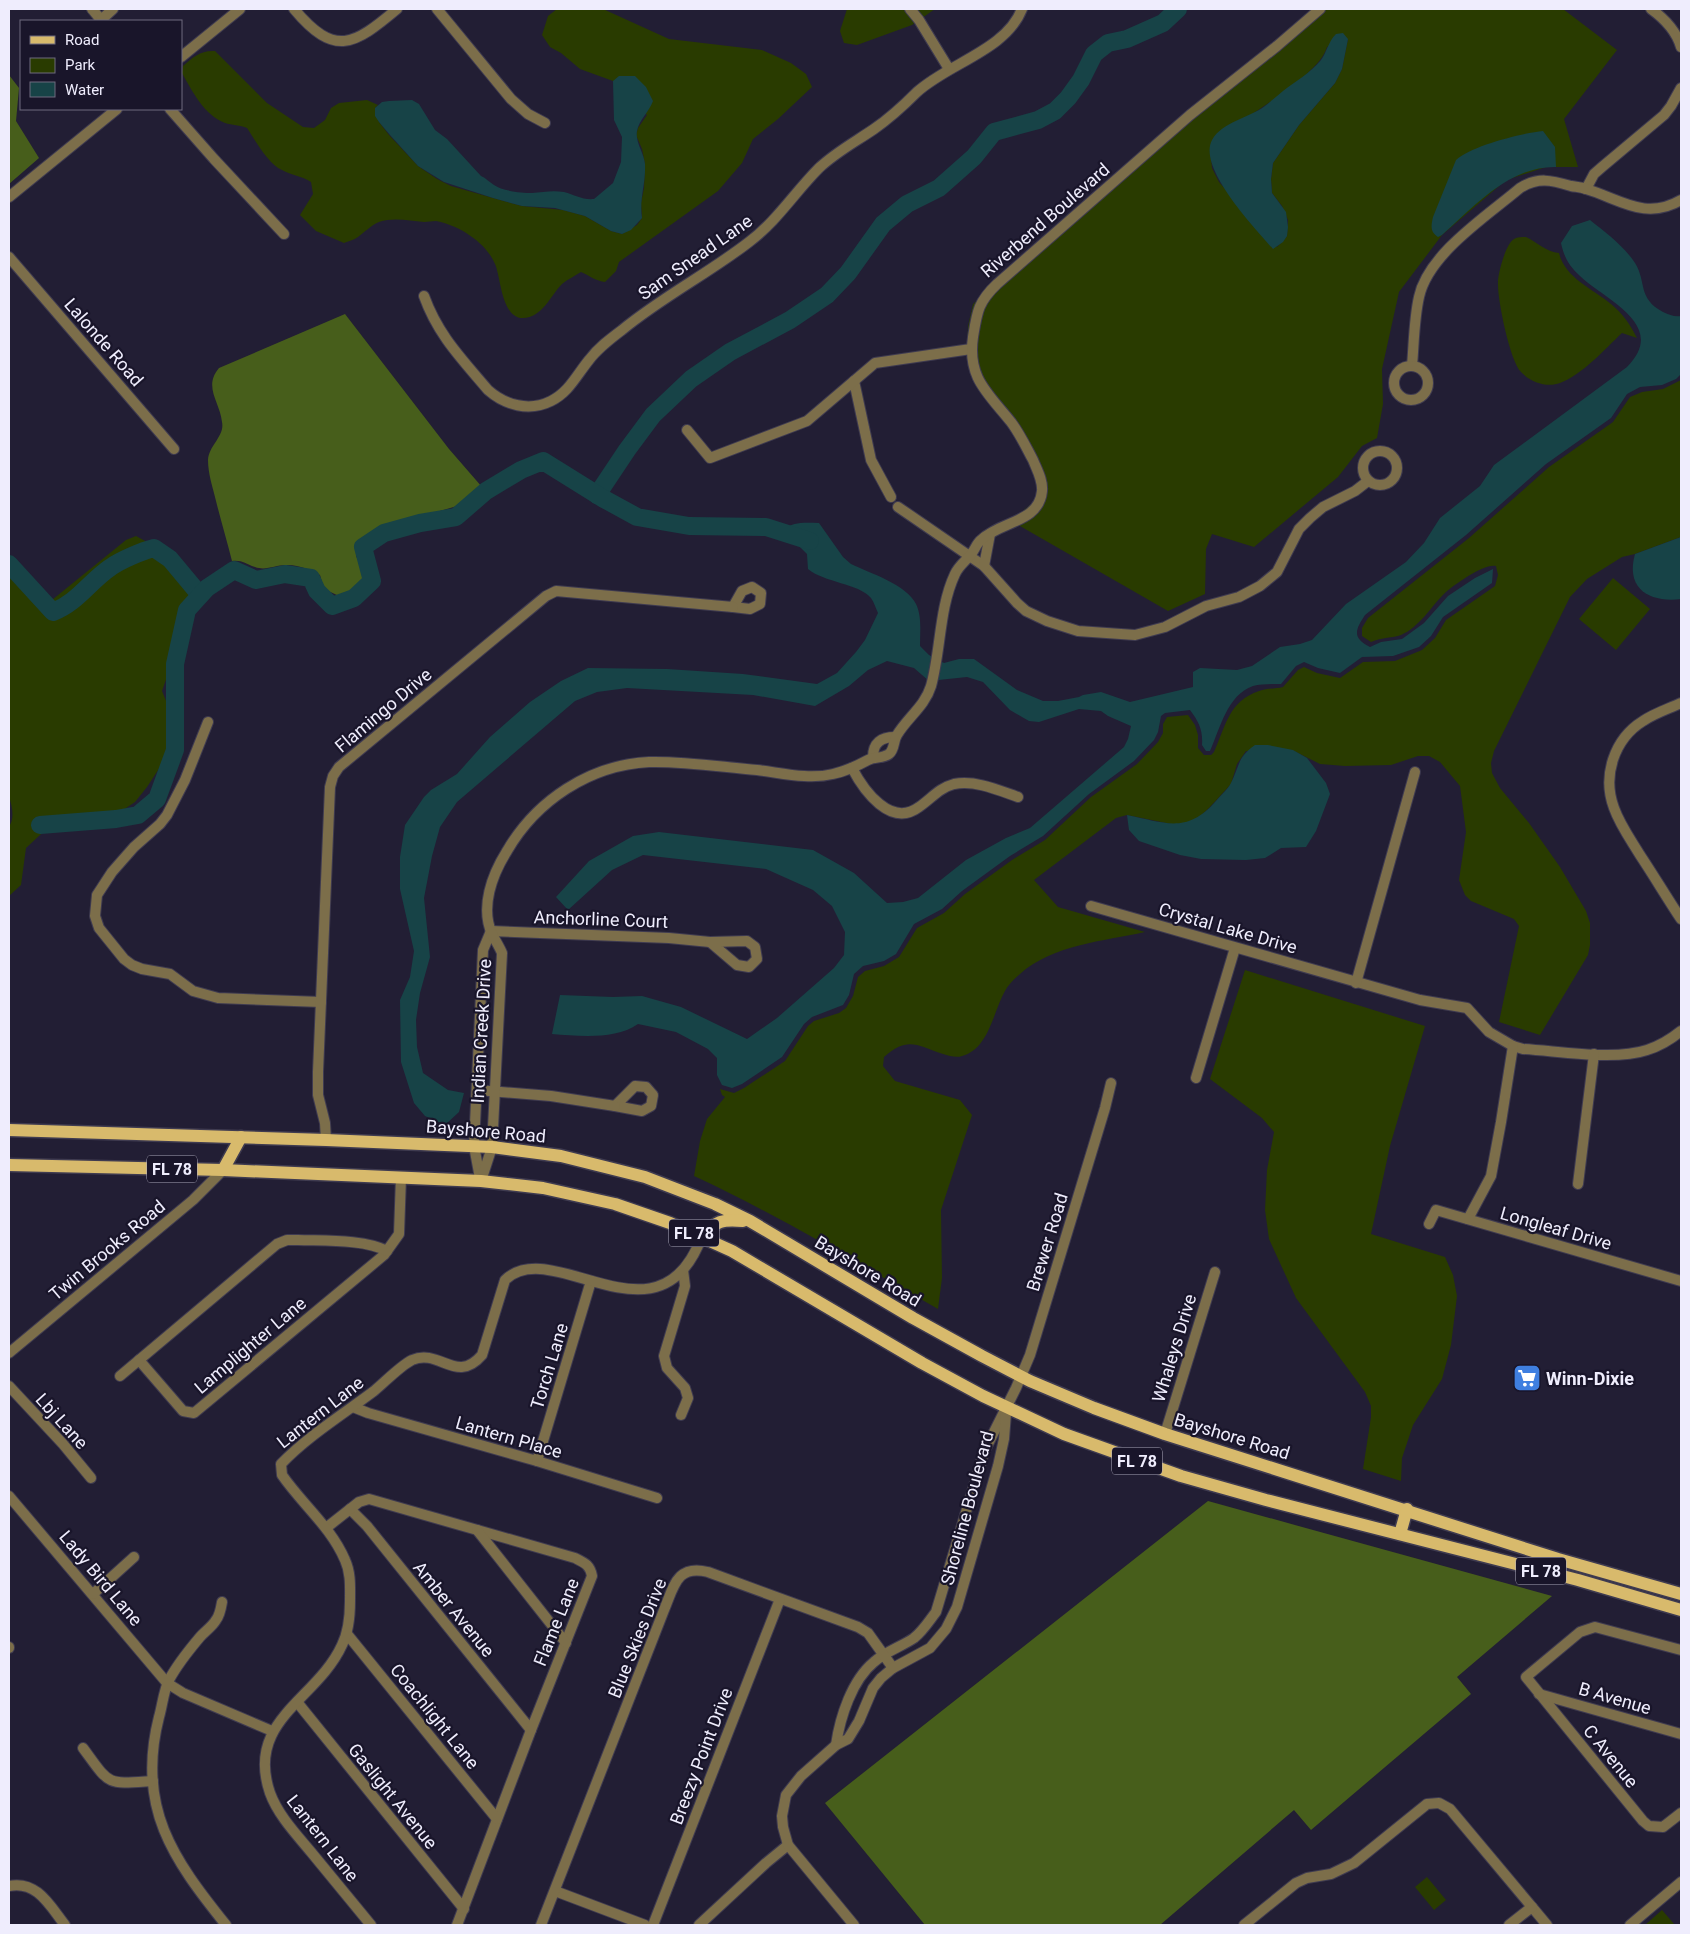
<svg xmlns="http://www.w3.org/2000/svg" width="1690" height="1934" viewBox="0 0 1690 1934" font-family="Roboto,sans-serif">
	<style>
		.green { fill: #293b00; fill-rule: evenodd }
		.forest { fill: #475e1b }
		.water { fill: #174347 }
		.lines { fill: none; stroke-linecap: round; stroke-linejoin: round }
		.river { stroke: #174347; stroke-width: 18 }
		.minor-casing { stroke: #3f3b50; stroke-width: 12 }
		.major-casing { stroke: #3f3b50; stroke-width: 15 }
		.minor { stroke: #7c6e4a; stroke-width: 10 }
		.major { stroke: #d8ba6c; stroke-width: 12 }
		.labels { text-anchor: middle; dominant-baseline: central; stroke-width: 4.5; stroke-linejoin: round; paint-order: stroke }
		.shield { fill: #19152a; stroke: #afacbe; stroke-width: 1 }
		.shield-label { font-size: 16px; font-weight: bold; fill: #efedfd }
		.street-label { font-size: 18px; fill: #efedfd; stroke: #19152a }
		.poi-label { font-size: 18px; font-weight: bold; fill: #efedfd; stroke: #19152a; text-anchor: start }
	</style>
	<rect width="100%" height="100%" fill="#221e34"/>
	<g class="green">
		<path d="M557,9h46l66,30 93,11 29,13 15,11 6,13 -34,32 -25,20 -11,24 -24,28 -99,71 -3,9 -11,11c-9,-1 -15,-6 -24,-10 -6,4 -13,7 -19,12 -11,11 -20,34 -39,34 -22,0 -22,-41 -28,-54 -9,-22 -37,-39 -59,-43 -4,0 -8,1 -12,1 -14,-1 -30,-5 -45,0 -9,4 -14,10 -21,15 -4,3 -10,4 -14,6l-28,-12 -16,-16 13,-21 -2,-12c-9,-6 -20,-7 -29,-12 -14,-6 -27,-30 -35,-42 -7,-3 -15,-3 -22,-5 -21,-8 -33,-32 -43,-50l1,-7c10,-9 18,-16 32,-15l52,52 36,24 11,1 11,-8 6,-12 8,-5 28,-3 11,5 -3,3 4,14 10,13 29,31 19,13 14,7 42,12 29,8 41,4 22,6 26,15 11,3 15,-9 5,-7 -1,-15 3,-15 1,-24 -3,-15 -6,-14 2,-7 9,-13 -34,-34 -33,-12 -19,-16 -11,-6 -8,-12 6,-19z"/>
		<polygon points="847,9 935,9 912,25 857,45 844,43 840,31"/>
		<path d="M1314,9h249l54,41 -53,69 14,48h-32l-40,13 -64,55 -43,57 -17,77 1,35 -6,34 -15,8 -24,31 -84,70 -42,-13 -6,15 -1,45 -37,17 -157,-90 21,-18 6,-10v-11l-20,-43 -46,-63 -5,-28 1,-22 5,-22 80,-76zM1348,39l-6,30 -7,14 -36,42 -26,38 -2,16 1,14 10,13 6,14 -1,16 -10,11 -58,-65 -7,-14 -2,-21c11,-9 21,-19 33,-27 22,-15 77,-48 84,-73z"/>
		<path d="M1526,237c11,5 20,15 33,16 6,25 34,36 52,51 12,10 19,20 26,34l-15,-5c-17,16 -40,42 -62,50 -13,5 -30,-1 -39,-11 -11,-11 -23,-70 -23,-87 -1,-10 8,-42 16,-46 3,-2 8,-2 12,-2z"/>
		<path d="M1681,380v157l-46,17 -13,3 -35,22 -17,18 -76,154 -3,12 1,10 8,15 29,35 31,44 26,44 4,12v22l-2,10 -48,80 -41,-13 20,-96 -5,-7 -43,-18 -6,-6 -6,-15 7,-48 -6,-46 -20,-24 -11,-6h-11l-27,9 -46,1 -25,-2 -28,-14 -46,1 -9,13 -6,20 -22,24 -11,10 -14,6h-13l-44,-9 -11,3 -82,62 24,27 87,25c-41,9 -93,13 -125,42 -6,5 -12,11 -15,17 -12,21 -16,58 -43,65 -5,2 -13,0 -19,-2 -27,-9 -35,-18 -59,3l-1,9 12,15 65,19 12,15 -31,95 1,68 -4,31c-81,-46 -160,-94 -244,-133l6,-35 7,-22 18,-22 -3,-2 -2,-6 14,4 10,-5 41,-27 23,-35 6,-5 25,-8 7,-5 7,-12 5,-19 7,-6 19,-5 15,-9 18,-29 27,-15 21,-19 47,-34 33,-20 46,-43 46,-33 21,-22 5,-9v-9l4,-7 21,-2 7,10 3,10v13l6,7h7l3,-3c12,-27 15,-51 45,-61 8,-3 17,-2 24,-4l15,-17 6,-3 13,6 23,5 23,-16 32,-1 27,-11 13,-12 11,-18 49,-34 3,-11 -2,-9c-11,-3 -41,18 -50,26 -14,13 -26,35 -45,43 -8,3 -19,2 -30,7l-9,-6v-8l6,-10 101,-80 80,-71 64,-45 17,-25 12,-5 21,-3z"/>
		<path d="M136,536l11,6 52,52 -17,40 -20,57 9,22 -2,21 -5,27 -17,26 -12,15 -15,10 -12,3h-44l-10,7 -28,26 -5,37 -12,11v-69c6,-10 3,-20 0,-31v-226l30,34h8l79,-64z"/>
		<polygon points="1613,578 1650,609 1616,650 1579,619"/>
		<polygon points="1245,970 1425,1026 1390,1146 1371,1234 1445,1257 1453,1275 1457,1296 1451,1345 1442,1379 1413,1425 1402,1458 1401,1481 1363,1469 1371,1417 1371,1406 1365,1392 1296,1298 1269,1239 1265,1210 1267,1170 1274,1132 1262,1118 1210,1079"/>
		<polygon points="1427,1877 1446,1900 1434,1910 1415,1887"/>
		<polygon points="1662,1910 1675,1925 1645,1925"/>
	</g>
	<g class="forest">
		<polygon points="9,75 19,88 16,121 39,158 9,184"/>
		<path d="M345,314l104,135 33,38 -25,19 -82,24 -15,16 -4,10 9,17 -8,17 -18,6 -15,-7 -4,-14c-9,-5 -23,-11 -34,-10 -11,0 -20,6 -31,2 -10,-3 -12,-7 -23,-6 -5,-20 -11,-40 -16,-60 -3,-13 -8,-27 -8,-41 1,-15 17,-24 14,-38 -2,-20 -19,-35 -3,-54z"/>
		<polygon points="1208,1501 1552,1596 1457,1677 1471,1694 1311,1830 1294,1810 1160,1925 925,1925 825,1803"/>
	</g>
	<g class="water">
		<path d="M1343,33l5,6 -6,30 -7,14 -36,42 -26,38 -2,16 1,14 14,19 2,15 -1,9 -4,6 -10,7c-17,-20 -76,-81 -61,-109 10,-18 37,-22 53,-34 6,-5 12,-10 18,-15 13,-10 27,-18 38,-31 6,-8 7,-18 15,-26z"/>
		<path d="M619,76h16l11,11 7,14c-4,11 -14,19 -16,30 -2,11 7,22 8,33 1,19 -6,36 -3,54l-11,12 -9,4 -11,-3 -26,-15 -30,-8 -33,-2 -29,-8 -49,-16 -26,-16 -28,-31 -11,-13 -4,-6v-8l7,-6 7,-1 23,-1 7,4 16,26 12,9 34,37c5,2 8,6 13,9 8,6 28,8 38,8 11,-1 21,-3 32,-1 11,3 18,8 30,7l19,-16 8,-21 1,-25 -8,-17 -1,-39z"/>
		<path d="M1543,131l12,16 1,20c-47,-1 -82,40 -114,68l-4,2c-8,-5 -7,-11 -5,-20l23,-57c15,-14 66,-27 87,-29z"/>
		<path d="M1590,220c16,13 33,25 45,43 12,19 2,35 28,49 7,3 11,5 18,4v58l-5,5 -14,6 -22,2 -13,7 -16,24 -65,46 -80,71 -101,80c-10,15 -13,23 5,32l11,-5 21,-3 22,-16 24,-27 27,-18 18,-9 -1,14 -49,34 -12,19 -12,11 -26,9 -31,1 -22,16 -22,-5 -14,-6 -8,4 -15,18c-9,0 -20,0 -28,2 -26,9 -33,43 -43,65h-4l-4,-6c1,-15 -3,-23 -12,-35l-25,3 -4,3 -3,16 -4,8 -20,21 -45,33 -46,42 -33,20 -48,35 -20,18 -28,15 -18,30 -12,7 -21,5 -9,8 -5,21 -6,10 -31,12 -8,7 -22,33 -40,27 -10,4 -10,-3 -5,-10v-17l-9,-9 -32,-17 -38,-8c-23,16 -59,12 -86,10l8,-39 53,2 29,-1 39,11 66,32 30,-21 57,-50 10,-13 1,-23 -13,-26 -19,-16 -47,-21 -123,-14 -31,15 -44,40 -12,-13 33,-36 44,-25 26,-4 154,18 41,23 33,30 16,-1 15,-4 48,-38 40,-22 24,-10 94,-81 4,-8 3,-13 -23,-10 -7,-5 -22,-2 -40,13 -10,-1 -19,-11 -27,-28 -16,-5 -38,4 -15,-13 -27,-7 -19,9 -19,16 -34,20 -62,-11 -126,-7 -30,4 -22,9 -118,101 -17,25 -8,29 -8,42 6,59 -10,36 -4,27 1,27 6,26 25,17 16,3 -5,19 -14,13 -20,-9 -11,-13 -13,-41 -1,-62 10,-23 4,-26 -14,-62v-32l5,-32 19,-28 7,-7 26,-16 33,-37 40,-35 31,-21 27,-13 79,1 76,5 74,10 20,-11 19,-21 9,-12 13,-27c-2,-4 -4,-11 -7,-15 -13,-15 -46,-15 -63,-29l-1,-15 -24,-24c11,-9 22,-7 36,-7l24,34 8,7c19,9 56,21 65,40 6,12 4,28 4,42l9,9 15,8 15,-4h15l43,31 26,11h15l21,-4 4,-2 18,-3 29,10 63,-15v-15l7,-4 37,2 15,-4 28,-19 20,-3 12,-4 34,-36 60,-42 18,-19 16,-25 40,-32 14,-21 133,-98c42,-42 -22,-67 -47,-91 -11,-10 -16,-19 -19,-33l11,-17z"/>
		<path d="M1681,537v62c-31,4 -56,-10 -46,-45z"/>
		<path d="M1255,745h13l25,5 14,8 19,25 4,11 -14,37 -10,16 -25,1 -16,10 -19,2 -45,-1 -21,-4 -41,-14 -10,-11 -2,-15c39,8 60,19 89,-14 5,-6 12,-12 15,-18 9,-18 6,-25 24,-38z"/>
	</g>
	<g class="lines">
		<g class="river">
			<polyline points="597,495 627,450 653,415 691,379 730,352 790,320 827,295 848,273 883,224 907,204 939,188 974,157 994,132 1038,120 1055,111 1068,98 1081,80 1094,54 1108,43 1127,39 1163,23 1178,9"/>
			<path d="M9,564l44,48c24,-9 37,-31 58,-45 10,-7 31,-16 43,-19l16,11 30,36"/>
			<polyline points="40,825 116,819 138,815 157,799 175,750 175,664 187,610 207,588 234,570 256,580 285,574 311,578 317,591 332,606 354,598 372,581 363,547 384,533 420,523 456,517 486,491 521,470 543,461 604,499 637,517 689,526 766,527 810,541"/>
		</g>
		<defs>
			<g id="minor">
				<polyline points="92,9 102,21"/>
				<path d="M294,9c41,49 60,36 103,0"/>
				<polyline points="437,9 511,99 528,114 545,123"/>
				<polyline points="910,9 919,20 949,69"/>
				<path d="M1651,9c14,10 25,21 30,38"/>
				<polyline points="101,20 113,9"/>
				<polyline points="181,57 240,9"/>
				<polyline points="170,109 214,159 284,234"/>
				<polyline points="1586,189 1594,174 1602,167 1664,115 1671,106 1681,88"/>
				<polyline points="9,197 117,109"/>
				<polyline points="9,257 174,449"/>
				<path d="M424,296c14,39 37,62 64,94 17,15 41,22 63,11 18,-9 25,-25 38,-41 9,-12 21,-21 33,-30 40,-33 87,-57 127,-88 28,-21 46,-50 70,-74 17,-16 36,-26 55,-39 16,-11 30,-24 43,-37 32,-29 89,-42 105,-83"/>
				<path d="M1412,366c2,-23 2,-47 7,-69 9,-43 68,-81 101,-109 18,-11 31,-8 51,-2 5,1 10,1 15,3 34,10 59,32 95,11"/>
				<circle cx="1411" cy="383" r="17"/>
				<polyline points="854,381 871,460 891,497"/>
				<polyline points="687,430 710,458 807,421 875,363 971,349"/>
				<circle cx="1380" cy="468" r="17"/>
				<polyline points="898,507 984,566 1017,603 1026,611 1047,621 1078,631 1135,635 1165,627 1206,606 1239,597 1260,586 1277,572 1299,529 1310,518 1323,507 1355,491 1368,481"/>
				<polyline points="984,566 990,534"/>
				<polygon points="752,587 761,593 760,604 750,609 733,607 742,591"/>
				<path d="M1681,703c-13,6 -26,10 -38,18 -29,18 -41,55 -29,87 6,17 17,32 26,47 14,21 27,43 41,64"/>
				<polyline points="208,722 185,780 167,815 160,824 134,847 112,872 97,895 95,916 99,928 124,959 132,965 142,969 170,974 193,991 218,998 321,1002"/>
				<path d="M873,757c0,-14 8,-20 22,-20"/>
				<path d="M852,768c12,23 39,60 67,39 13,-9 20,-19 35,-23 22,-4 44,6 64,13"/>
				<path d="M1091,906l329,94 47,8 22,24 24,14 10,3c36,2 91,12 124,1 13,-4 24,-11 34,-19"/>
				<polyline points="491,931 669,938 710,942"/>
				<polygon points="747,941 755,947 757,959 749,967 737,965 710,942"/>
				<polyline points="1356,983 1415,772"/>
				<polyline points="1196,1078 1235,948"/>
				<polygon points="635,1086 646,1087 653,1095 651,1106 642,1111 615,1106"/>
				<polyline points="477,1090 551,1096 615,1106"/>
				<polyline points="326,1140 325,1123 318,1095 318,1072 330,787 333,776 339,767 546,596 556,591 733,607"/>
				<polyline points="480,1178 474,1146 483,950 491,931"/>
				<path d="M481,1181l11,-34 10,-194c-3,-7 -7,-13 -10,-19 -12,-27 0,-59 15,-83 29,-50 82,-86 142,-89 36,-1 72,5 108,8 25,3 52,10 76,4 13,-3 24,-8 35,-14 7,-4 14,-1 21,-6 6,-5 4,-13 8,-19 10,-17 28,-29 34,-49 10,-36 8,-78 24,-112 4,-9 11,-13 17,-21 3,-4 5,-10 9,-13 19,-19 58,-17 61,-49 1,-11 -5,-21 -9,-31 -7,-13 -13,-26 -22,-38 -23,-29 -44,-44 -38,-85 4,-25 5,-35 24,-53l193,-169 87,-69 43,-37"/>
				<polyline points="1578,1184 1594,1054"/>
				<polyline points="1468,1219 1491,1176 1501,1122 1513,1046"/>
				<polyline points="1429,1224 1436,1210 1681,1281"/>
				<polyline points="9,1353 193,1200 223,1170"/>
				<polyline points="139,1360 183,1411 194,1413 384,1255 399,1234 401,1177"/>
				<path d="M120,1376l157,-132 10,-4h11c25,1 67,-1 89,11"/>
				<polyline points="9,1386 63,1444 91,1478"/>
				<polyline points="353,1407 368,1413 537,1461 657,1498"/>
				<polyline points="681,1415 688,1398 685,1388 667,1368 664,1356 685,1286 683,1270"/>
				<polyline points="1165,1434 1215,1272"/>
				<polyline points="537,1461 591,1281"/>
				<polyline points="9,1496 167,1683 183,1693 272,1731"/>
				<polyline points="350,1509 367,1526 531,1730"/>
				<path d="M326,1528l33,-26 10,-3 206,59c10,5 15,7 17,18l-61,154 -74,195"/>
				<polyline points="477,1530 566,1643"/>
				<polyline points="93,1594 134,1557"/>
				<path d="M222,1602c-1,6 -2,13 -6,18 -4,7 -11,11 -16,17 -11,13 -23,28 -31,43 -5,9 -7,27 -10,37 -23,90 14,142 67,208"/>
				<polyline points="347,1634 497,1819"/>
				<polyline points="9,1647 9,1648"/>
				<polyline points="1681,1650 1595,1627 1580,1632 1526,1677 1643,1821 1649,1826 1663,1827 1681,1813"/>
				<polyline points="1539,1694 1681,1734"/>
				<polyline points="297,1702 464,1909"/>
				<path d="M836,1745c4,-28 16,-65 38,-83 12,-11 27,-15 40,-24 9,-7 15,-17 22,-26l48,-160 32,-64 14,-33 75,-247 6,-25"/>
				<path d="M83,1748c28,38 22,36 70,33"/>
				<path d="M9,1886c28,-6 41,20 56,39"/>
				<polyline points="555,1891 645,1925"/>
				<polyline points="1532,1907 1547,1925"/>
				<path d="M371,1925c-20,-24 -40,-49 -60,-73 -15,-18 -33,-37 -41,-59 -25,-73 47,-93 72,-148 7,-14 8,-29 8,-44 0,-14 1,-28 -5,-41 -14,-33 -43,-56 -63,-85l-1,-11c27,-28 61,-49 93,-73 11,-9 26,-25 38,-31 28,-12 44,25 70,-5l23,-75c48,-46 154,73 197,-44"/>
				<path d="M541,1925l123,-315c10,-24 13,-46 44,-38l150,55 10,6 25,35"/>
				<polyline points="653,1925 780,1599"/>
				<polyline points="699,1925 766,1863 788,1845"/>
				<polyline points="854,1925 788,1845 783,1827 782,1816 786,1795 801,1776 836,1745 848,1739 859,1721 873,1688 881,1678 893,1668 930,1648 946,1629 957,1607 998,1466 1004,1439 1006,1413"/>
				<polyline points="1244,1925 1296,1883 1307,1878 1331,1874 1354,1863 1427,1804 1439,1803 1450,1809 1532,1907 1509,1925"/>
				<polyline points="1630,1925 1681,1882"/>
			</g>
			<g id="major">
				<polyline points="9,1130 326,1140 492,1147 561,1156 645,1177 715,1204 750,1221 913,1318 982,1356 1030,1381 1094,1408 1165,1434 1558,1559 1681,1594"/>
				<polyline points="9,1165 223,1170 481,1181 543,1188 615,1204 670,1223 732,1251 922,1363 983,1396 1064,1434 1181,1476 1266,1500 1578,1580 1681,1610"/>
				<polyline points="223,1170 241,1137"/>
				<path d="M702,1236c15,-15 19,-17 41,-15"/>
				<polyline points="1400,1534 1407,1509"/>
			</g>
		</defs>
		<use href="#minor" class="minor-casing"/>
		<use href="#major" class="major-casing"/>
		<use href="#minor" class="minor"/>
		<use href="#major" class="major"/>
	</g>
	<defs>
		<symbol id="supermarket-square" viewBox="-11 -11 22 22"><rect x="-9" y="-9" width="18" height="18" rx="4" fill="#3f7fe0" stroke="#19152a"/><path d="M-6-5.5h2.5l.6 2H6L4.5 2H-2.5L-4.4-4H-6ZM-1.5 3.2a1.3 1.3 0 1 0 .1 0ZM3 3.2a1.3 1.3 0 1 0 .1 0Z" fill="#fff"/></symbol>
	</defs>
	<g fill-rule="evenodd">
		<use href="#supermarket-square" x="1511" y="1362" width="32" height="32"/>
	</g>
	<g class="labels">
		<g class="shield">
			<rect x="147" y="1155.5" width="50" height="27" rx="4"/>
			<rect x="669" y="1219.5" width="50" height="27" rx="4"/>
			<rect x="1112" y="1447.5" width="50" height="27" rx="4"/>
			<rect x="1516" y="1557.5" width="50" height="27" rx="4"/>
		</g>
		<g class="shield-label">
			<text x="172" y="1169">FL 78</text>
			<text x="694" y="1233">FL 78</text>
			<text x="1137" y="1461">FL 78</text>
			<text x="1541" y="1571">FL 78</text>
		</g>
		<g class="street-label">
			<text transform="translate(1045 220) rotate(-41)">Riverbend Boulevard</text>
			<text transform="translate(695 257) rotate(-35)">Sam Snead Lane</text>
			<text transform="translate(104 342) rotate(49)">Lalonde Road</text>
			<text transform="translate(383 710) rotate(-40)">Flamingo Drive</text>
			<text transform="translate(601 919) rotate(2)">Anchorline Court</text>
			<text transform="translate(1228 928) rotate(16)">Crystal Lake Drive</text>
			<text transform="translate(481 1031) rotate(-87)">Indian Creek Drive</text>
			<text transform="translate(486 1131) rotate(5)">Bayshore Road</text>
			<text transform="translate(1556 1228) rotate(16)">Longleaf Drive</text>
			<text transform="translate(1047 1242) rotate(-73)">Brewer Road</text>
			<text transform="translate(107 1250) rotate(-40)">Twin Brooks Road</text>
			<text transform="translate(868 1271) rotate(31)">Bayshore Road</text>
			<text transform="translate(250 1345) rotate(-40)">Lamplighter Lane</text>
			<text transform="translate(1174 1348) rotate(-73)">Whaleys Drive</text>
			<text transform="translate(549 1366) rotate(-73)">Torch Lane</text>
			<text transform="translate(320 1412) rotate(-38)">Lantern Lane</text>
			<text transform="translate(62 1421) rotate(48)">Lbj Lane</text>
			<text transform="translate(1232 1436) rotate(17)">Bayshore Road</text>
			<text transform="translate(509 1437) rotate(16)">Lantern Place</text>
			<text transform="translate(967 1508) rotate(-75)">Shoreline Boulevard</text>
			<text transform="translate(101 1578) rotate(50)">Lady Bird Lane</text>
			<text transform="translate(454 1609) rotate(51)">Amber Avenue</text>
			<text transform="translate(556 1622) rotate(-68)">Flame Lane</text>
			<text transform="translate(637 1638) rotate(-68)">Blue Skies Drive</text>
			<text transform="translate(1615 1698) rotate(16)">B Avenue</text>
			<text transform="translate(435 1716) rotate(51)">Coachlight Lane</text>
			<text transform="translate(701 1756) rotate(-69)">Breezy Point Drive</text>
			<text transform="translate(1611 1756) rotate(51)">C Avenue</text>
			<text transform="translate(393 1796) rotate(51)">Gaslight Avenue</text>
			<text transform="translate(323 1838) rotate(52)">Lantern Lane</text>
		</g>
		<g class="poi-label">
			<text x="1546" y="1378">Winn-Dixie</text>
		</g>
	</g>
	<rect width="1690" height="1934" fill="none" stroke="#efedfd" stroke-width="20"/>
	<rect x="20" y="20" width="162" height="90" fill="#19152a" stroke="#6f6b7e"/>
	<rect x="30" y="36" width="25" height="8" fill="#d8ba6c" stroke="#6f6b7e"/>
	<text x="65" y="45" font-size="15" fill="#efedfd">Road</text>
	<rect x="30" y="58" width="25" height="15" fill="#293b00" stroke="#6f6b7e"/>
	<text x="65" y="70" font-size="15" fill="#efedfd">Park</text>
	<rect x="30" y="82" width="25" height="15" fill="#174347" stroke="#6f6b7e"/>
	<text x="65" y="95" font-size="15" fill="#efedfd">Water</text>
</svg>
